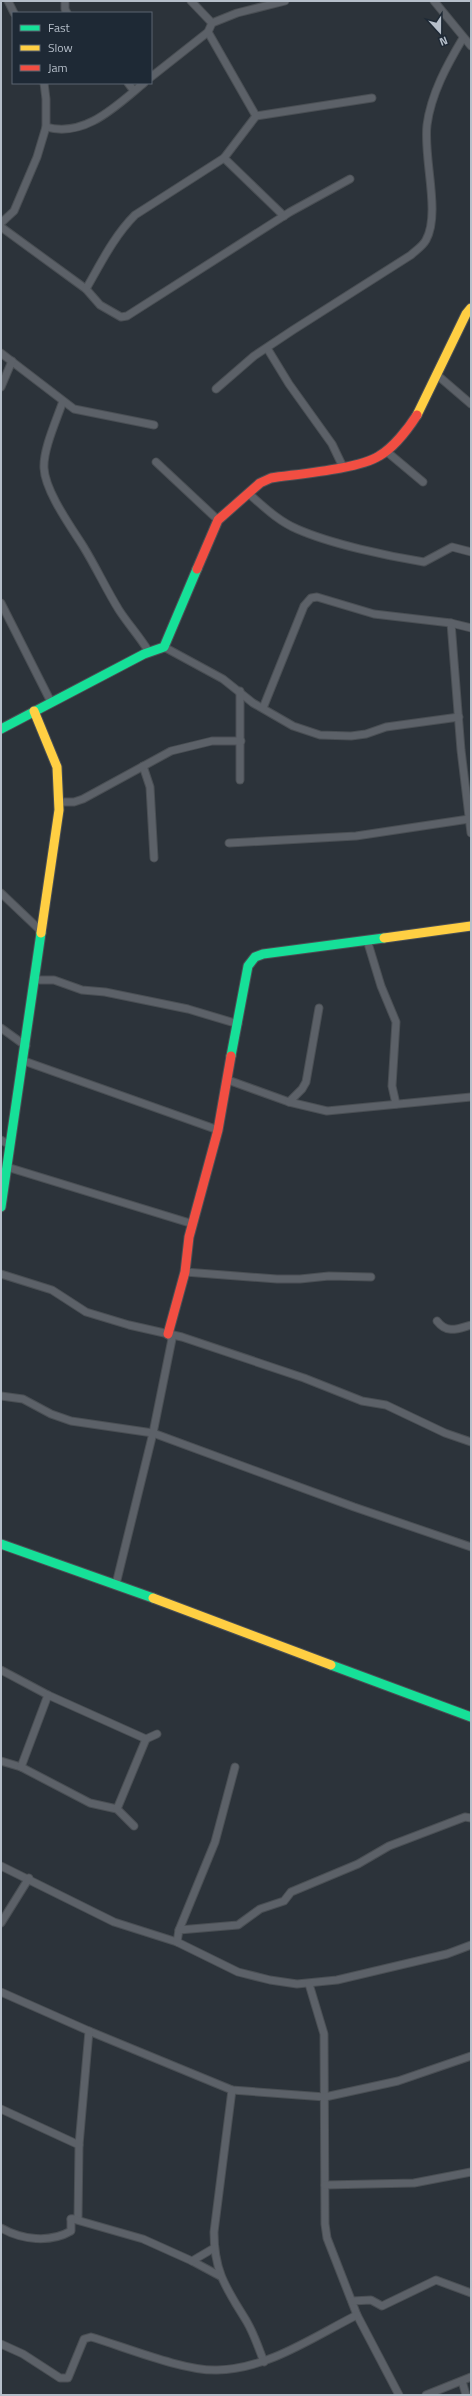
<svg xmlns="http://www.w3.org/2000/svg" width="472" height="2396" viewBox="0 0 472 2396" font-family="'Titillium Web',sans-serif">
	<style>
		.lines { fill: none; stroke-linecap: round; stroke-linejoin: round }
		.street-casing { stroke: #4a4f54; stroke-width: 9 }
		.fast-casing { stroke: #4a4f54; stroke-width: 11 }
		.slow-casing { stroke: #4a4f54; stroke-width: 11 }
		.jam-casing { stroke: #4a4f54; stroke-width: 11 }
		.street { stroke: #5c6168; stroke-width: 7 }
		.fast { stroke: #16e098; stroke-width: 9 }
		.slow { stroke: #ffcf43; stroke-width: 9 }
		.jam { stroke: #f24e42; stroke-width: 9 }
	</style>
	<rect width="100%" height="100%" fill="#2c333a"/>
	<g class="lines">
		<defs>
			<g id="street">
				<polyline points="8,1 14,13"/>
				<polyline points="65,1 65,9 67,13"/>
				<polyline points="191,1 212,23"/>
				<polyline points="434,1 471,46"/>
				<polyline points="208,32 256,116 372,98"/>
				<polyline points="151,77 208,32 212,23 237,13 285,1"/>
				<polyline points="128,83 134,91"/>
				<path d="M46,127c39,11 70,-21 98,-44"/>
				<polyline points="224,158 284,216"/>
				<polyline points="1,223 14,211 37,157 46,127 46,99 44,83"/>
				<polyline points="1,227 86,289 100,305 121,317 127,316 290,212 350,179"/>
				<path d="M86,289c15,-26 28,-53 49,-74l89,-57 32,-42"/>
				<polyline points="267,348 289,384 332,444 343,467"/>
				<polyline points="1,353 74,409 154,425"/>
				<polyline points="436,374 471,404"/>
				<polyline points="1,387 12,361"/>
				<path d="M216,389l38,-33 39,-26 118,-75c4,-4 12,-9 15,-15 15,-27 -3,-82 1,-115 4,-31 20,-60 36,-87"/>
				<path d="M63,401c-6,18 -20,48 -19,67 1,23 27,59 39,78 13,21 23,43 36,64 9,14 21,27 30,42"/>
				<polyline points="386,451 423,482"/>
				<polyline points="156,462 218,520"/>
				<path d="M248,493c15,13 30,28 49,36 34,15 90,27 127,33l28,-15 19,5"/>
				<polyline points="1,603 51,702"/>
				<polyline points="451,623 461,750 471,833"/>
				<polyline points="164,647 223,679 253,703 293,726 320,735 351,736 366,734 386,727 459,717"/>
				<polyline points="263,708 304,606 311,598 317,597 374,614 451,623 471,628"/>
				<polyline points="143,766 150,787 154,858"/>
				<polyline points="240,780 240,691"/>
				<polyline points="59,802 74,802 83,799 171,751 212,741 241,741"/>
				<polyline points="229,843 356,836 469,819"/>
				<polyline points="1,893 41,931"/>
				<polyline points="367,940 381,986 396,1022 392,1086 396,1104"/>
				<polyline points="35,980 54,980 82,990 105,992 188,1009 238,1024"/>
				<polyline points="1,1028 26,1046"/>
				<polyline points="24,1061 218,1130"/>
				<polyline points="228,1080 289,1102 327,1111 471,1097"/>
				<polyline points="289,1102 302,1089 306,1082 319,1008"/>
				<polyline points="1,1140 10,1145"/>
				<polyline points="7,1167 193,1224"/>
				<polyline points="185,1272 277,1279 300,1279 329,1276 371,1277"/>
				<polyline points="1,1274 52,1290 86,1312 129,1325 182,1337 304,1378 362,1401 386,1405 445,1433 471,1442"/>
				<path d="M437,1321c10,13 20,8 34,4"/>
				<polyline points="1,1396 23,1399 51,1414 71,1421 153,1433 354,1507 471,1547"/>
				<polyline points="116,1584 153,1433 172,1339 168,1334"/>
				<polyline points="1,1670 48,1695 146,1739 157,1734"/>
				<polyline points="1,1761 21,1767 90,1803 117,1809 134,1826"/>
				<polyline points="21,1767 48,1695"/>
				<polyline points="117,1809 146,1739"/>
				<polyline points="1,1866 114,1922 177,1942 238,1972 270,1980 297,1984 337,1980 447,1954 471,1945"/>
				<polyline points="1,1923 29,1878"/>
				<polyline points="179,1930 215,1842 235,1767"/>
				<polyline points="177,1942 179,1930 238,1925 260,1909 284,1901 291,1892 358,1864 389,1846 465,1817 471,1818"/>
				<polyline points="309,1984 324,2034 325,2224 327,2238 357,2315 399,2395"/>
				<polyline points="1,1992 89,2031 232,2090 325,2097 398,2081 471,2056"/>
				<path d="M232,2090l-18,142c0,41 13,57 33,90 7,12 12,27 17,40"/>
				<polyline points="1,2109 79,2145"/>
				<polyline points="325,2185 414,2183 471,2172"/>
				<polyline points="71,2219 78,2219 79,2145 89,2031"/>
				<polyline points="73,2219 143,2239 192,2261 220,2276"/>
				<path d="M1,2228c21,12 49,15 70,3v-12"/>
				<polyline points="192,2261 214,2248"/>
				<polyline points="352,2301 371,2300 382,2306 436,2280 471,2293"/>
				<path d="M1,2344l22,10 37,24h8l16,-39 7,-2c34,10 92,34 126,33 51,-1 96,-33 140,-55"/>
				<polyline points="462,2381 466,2395"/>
				<polyline points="426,2395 471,2377"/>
			</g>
			<g id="fast">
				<polyline points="1,729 144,654 164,647 197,569"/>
				<polyline points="231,1056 248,966 255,957 263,954 384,938"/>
				<polyline points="1,1207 41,933"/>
				<polyline points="1,1544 153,1598"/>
				<polyline points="331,1665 471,1717"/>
			</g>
			<g id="slow">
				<polyline points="417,415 466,314 471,308"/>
				<polyline points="34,711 57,767 59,810 41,933"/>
				<polyline points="384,938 471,926"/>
				<polyline points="153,1598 331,1665"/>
			</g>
			<g id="jam">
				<path d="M197,569l21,-49 42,-37 11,-5c26,-4 88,-9 108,-22 14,-8 29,-27 38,-41"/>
				<polyline points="168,1334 185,1272 189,1237 218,1130 231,1056"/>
			</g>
		</defs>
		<use href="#street" class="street-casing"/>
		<use href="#fast" class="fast-casing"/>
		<use href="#slow" class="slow-casing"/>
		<use href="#jam" class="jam-casing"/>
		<use href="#street" class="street"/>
		<use href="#fast" class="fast"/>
		<use href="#slow" class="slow"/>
		<use href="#jam" class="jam"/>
	</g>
	<rect width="472" height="2396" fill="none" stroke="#b6bfca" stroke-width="4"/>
	<rect x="12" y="12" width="140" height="72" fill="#1e2935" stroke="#5b6571"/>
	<rect x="20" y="25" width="20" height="6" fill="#16e098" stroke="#5b6571"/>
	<text x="48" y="32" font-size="12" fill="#b6bfca">Fast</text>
	<rect x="20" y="45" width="20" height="6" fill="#ffcf43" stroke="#5b6571"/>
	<text x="48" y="52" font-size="12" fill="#b6bfca">Slow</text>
	<rect x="20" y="65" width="20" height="6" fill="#f24e42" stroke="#5b6571"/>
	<text x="48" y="72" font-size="12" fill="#b6bfca">Jam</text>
	<g transform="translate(440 32) rotate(159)" stroke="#1e2935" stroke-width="3" paint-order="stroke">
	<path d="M0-3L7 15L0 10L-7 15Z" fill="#b6bfca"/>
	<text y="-6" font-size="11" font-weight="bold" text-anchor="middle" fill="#b6bfca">N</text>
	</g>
</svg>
